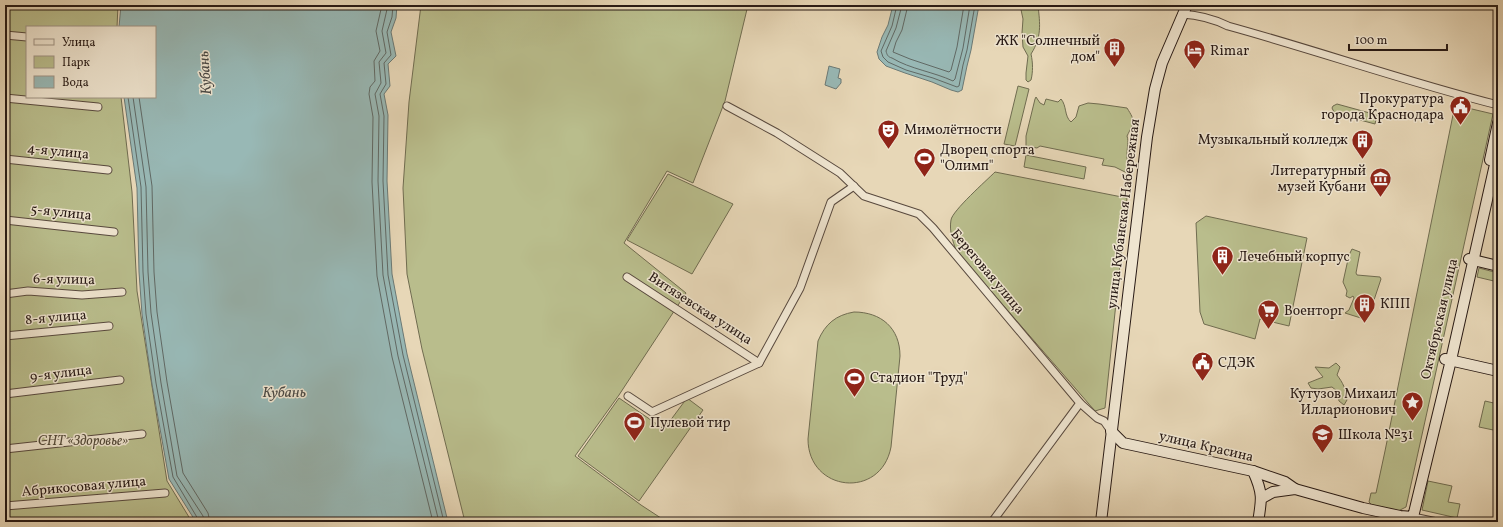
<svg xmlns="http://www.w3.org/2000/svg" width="1503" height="527" viewBox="0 0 1503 527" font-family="Vollkorn,serif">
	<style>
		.green { fill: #b9bd8c; stroke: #706c50 }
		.water { fill: #98b8b5; stroke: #6b7975 }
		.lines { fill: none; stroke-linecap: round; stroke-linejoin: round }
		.shore { stroke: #606965; stroke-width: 1 }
		.street-casing { stroke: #58493e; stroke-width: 9 }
		.secondary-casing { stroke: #281a15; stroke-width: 12 }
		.street { stroke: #efe5d0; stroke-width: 7 }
		.secondary { stroke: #efe5d0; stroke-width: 10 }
		.labels { text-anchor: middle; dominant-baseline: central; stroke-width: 3; stroke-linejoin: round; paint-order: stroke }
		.poi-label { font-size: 14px; fill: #281a15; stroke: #efe5d0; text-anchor: start }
		.street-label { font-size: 14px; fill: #281a15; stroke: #efe5d0 }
		.park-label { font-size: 14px; font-style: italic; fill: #544b39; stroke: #efe5d0 }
		.water-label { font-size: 15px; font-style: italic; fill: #4a4945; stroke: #efe5d0 }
	</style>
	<rect width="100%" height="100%" fill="#e7d7b7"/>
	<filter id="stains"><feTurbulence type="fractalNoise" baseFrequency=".005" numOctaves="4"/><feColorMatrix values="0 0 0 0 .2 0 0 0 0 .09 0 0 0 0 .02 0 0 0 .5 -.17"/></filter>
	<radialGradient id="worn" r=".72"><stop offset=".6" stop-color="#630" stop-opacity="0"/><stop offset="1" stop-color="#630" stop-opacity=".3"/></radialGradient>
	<g class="green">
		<polygon points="5,5 118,5 117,27 27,27 27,97 121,97 132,192 137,291 167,481 192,522 5,522"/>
		<polygon points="421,5 748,5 725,101 693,183 667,171 624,243 686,293 619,395 575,456 641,505 667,522 465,522 422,349 407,274 403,188 409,102"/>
		<path d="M1020,5h18c2,19 4,32 -7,49 2,9 2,18 0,26l-3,2 -2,-2v-7l2,-17 -5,-9 -1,-14 1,-14z"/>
		<polygon points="1018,86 1029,89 1015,146 1004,144"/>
		<path d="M1036,97l4,6 4,2 2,-6 12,3 3,-3c6,7 3,17 10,23l5,-5 3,-11 9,-3 11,1 28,4c9,14 7,14 0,28 2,6 0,11 0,18 -1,7 4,12 2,20l-14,-7 -13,-2 2,-6 -64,-13 -3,2 -11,-2v-10l9,-37z"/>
		<polygon points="1337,104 1377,115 1375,124 1360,120 1360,118 1355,116 1352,118 1335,114 1332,108 1333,106"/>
		<polygon points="1455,105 1493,114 1406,507 1398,511 1372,505 1369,502 1371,493 1376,493 1385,451"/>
		<polygon points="1026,155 1086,167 1084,179 1024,167"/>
		<path d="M995,172l132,26 -22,210 -10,3 -139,-160c-3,-10 -7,-20 -5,-31 1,-9 36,-40 44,-48z"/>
		<polygon points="668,174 733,204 692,274 627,240"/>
		<polygon points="1206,216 1307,238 1289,326 1260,319 1255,339 1204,324 1200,312 1196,223"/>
		<polygon points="1352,249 1360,252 1356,273 1357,275 1380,277 1381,279 1374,300 1364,319 1345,313 1349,310 1354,298 1353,296 1350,298 1346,296 1347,291 1343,282 1349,255"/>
		<polygon points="1479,268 1498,273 1498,282 1477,277"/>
		<path d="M854,312c27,0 46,16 46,44l-9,91c-10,53 -83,45 -83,-8l10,-98c7,-17 18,-26 36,-29z"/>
		<path d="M1336,363l4,4 -3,8c6,8 9,14 10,25l-3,5 -5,-4 -2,-10 -5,-4 -14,2 -7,-1 -3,-5 15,-6 -8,-10 14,1z"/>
		<polygon points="619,398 664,429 687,398 703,410 639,501 578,456"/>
		<polygon points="1485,401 1498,404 1498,431 1479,427"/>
		<polygon points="1428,481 1452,486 1448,502 1460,504 1457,518 1422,510"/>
	</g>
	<g class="water">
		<polygon points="121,5 397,5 396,18 391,32 396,56 388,64 390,86 384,94 388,115 387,181 392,274 407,354 448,522 196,522 169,479 152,384 142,314 139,272 137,188 124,97 155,97 155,27 119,27"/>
		<polygon points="893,5 979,5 971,50 967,66 962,90 958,92 951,90 932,82 905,73 886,66 879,59 877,52 882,37 888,25"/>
		<polygon points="829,66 840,69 838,78 841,79 841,83 836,89 825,85"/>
	</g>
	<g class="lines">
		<g class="shore">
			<polyline points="382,5 376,31 380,51 374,61 375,81 370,87 369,94 373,117 372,182 377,276 392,357 433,522"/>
			<polyline points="388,5 382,31 386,53 379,62 381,83 375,94 379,116 378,181 383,275 398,356 439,522"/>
			<polyline points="393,5 392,17 387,32 391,55 384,63 386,84 380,94 384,116 383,181 388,275 403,355 444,522"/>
			<polyline points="897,5 892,26 881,51 883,57 888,62 906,70 933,78 957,87 959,86 963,65 967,50 975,5"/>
			<path d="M902,5l-6,23 -10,23c1,4 2,6 6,7 18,11 42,14 61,23l2,-2 8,-31 7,-43"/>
			<polyline points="908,5 902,30 896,42 893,52 910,59 949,72 951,70 957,47 964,5"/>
			<polyline points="128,97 141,187 143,272 146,314 156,383 173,477 198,519 199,522"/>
			<polyline points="133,97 146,187 148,272 151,313 161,383 177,476 203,516 204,522"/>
			<polyline points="139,97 152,186 154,272 157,312 167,382 183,473 208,513 210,522"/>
		</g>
		<defs>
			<g id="street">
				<path d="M1182,14c16,1 32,5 46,12 91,25 179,56 270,79"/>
				<polyline points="5,35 27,37"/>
				<polyline points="5,98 98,107"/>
				<polyline points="727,106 777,133 840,173 864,196 919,214 933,228 1080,403 1097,418 1104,421 1111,431"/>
				<polyline points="5,159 108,170"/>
				<polyline points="5,220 114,232"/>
				<polyline points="627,277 759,363"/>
				<polyline points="5,294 28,291 82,295 122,292"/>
				<polyline points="5,336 109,326"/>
				<polyline points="5,394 120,380"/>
				<polyline points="628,396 652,412 759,363 800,288 831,202 854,186"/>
				<polyline points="5,449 142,434"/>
				<polyline points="5,506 165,493"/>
				<polyline points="1413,517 1437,522"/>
				<polyline points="992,522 1080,403"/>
			</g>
			<g id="secondary">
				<polyline points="1490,160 1498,123"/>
				<polyline points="1469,259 1498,266"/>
				<polyline points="1445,359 1498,371"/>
				<polyline points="1111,431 1123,443 1253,471 1285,482 1295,489"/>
				<path d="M1253,471c10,22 9,28 5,51"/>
				<polyline points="1262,498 1273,492 1295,489 1363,508 1400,516 1413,517 1451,360 1498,151"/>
				<polyline points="1101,522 1147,137 1155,89 1162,63 1187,5"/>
			</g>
		</defs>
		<use href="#street" class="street-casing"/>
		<use href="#secondary" class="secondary-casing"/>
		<use href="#street" class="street"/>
		<use href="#secondary" class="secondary"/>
	</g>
	<defs>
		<symbol id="building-pin" viewBox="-11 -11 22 30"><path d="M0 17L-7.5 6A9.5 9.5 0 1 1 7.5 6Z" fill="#8f2418" stroke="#efe5d0"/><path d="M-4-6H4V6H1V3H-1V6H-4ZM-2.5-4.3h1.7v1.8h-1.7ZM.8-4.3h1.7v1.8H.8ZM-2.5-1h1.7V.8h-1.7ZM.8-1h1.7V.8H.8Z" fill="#fff"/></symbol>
		<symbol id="hotel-pin" viewBox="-11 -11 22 30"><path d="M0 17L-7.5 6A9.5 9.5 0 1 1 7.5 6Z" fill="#8f2418" stroke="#efe5d0"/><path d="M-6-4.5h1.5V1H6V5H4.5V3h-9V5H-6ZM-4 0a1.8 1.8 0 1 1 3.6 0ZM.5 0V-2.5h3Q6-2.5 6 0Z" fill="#fff"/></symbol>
		<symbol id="civic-pin" viewBox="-11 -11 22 30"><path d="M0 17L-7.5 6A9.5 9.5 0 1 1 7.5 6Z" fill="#8f2418" stroke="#efe5d0"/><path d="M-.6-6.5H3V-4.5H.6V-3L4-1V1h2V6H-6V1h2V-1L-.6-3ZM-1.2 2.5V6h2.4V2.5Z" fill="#fff"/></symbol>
		<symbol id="theatre-pin" viewBox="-11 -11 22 30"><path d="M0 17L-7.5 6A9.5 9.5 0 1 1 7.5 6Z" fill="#8f2418" stroke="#efe5d0"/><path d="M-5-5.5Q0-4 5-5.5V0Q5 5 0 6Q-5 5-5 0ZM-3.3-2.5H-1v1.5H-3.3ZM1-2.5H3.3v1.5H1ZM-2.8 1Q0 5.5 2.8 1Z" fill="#fff"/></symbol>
		<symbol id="stadium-pin" viewBox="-11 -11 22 30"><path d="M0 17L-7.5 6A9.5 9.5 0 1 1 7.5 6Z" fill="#8f2418" stroke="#efe5d0"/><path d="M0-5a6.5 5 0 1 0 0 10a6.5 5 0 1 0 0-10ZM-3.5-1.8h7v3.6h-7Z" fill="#fff"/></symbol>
		<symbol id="museum-pin" viewBox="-11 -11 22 30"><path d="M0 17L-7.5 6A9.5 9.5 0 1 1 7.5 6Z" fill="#8f2418" stroke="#efe5d0"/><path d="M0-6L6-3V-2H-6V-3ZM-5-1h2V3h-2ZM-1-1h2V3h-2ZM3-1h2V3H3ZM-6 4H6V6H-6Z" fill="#fff"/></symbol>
		<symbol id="supermarket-pin" viewBox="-11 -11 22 30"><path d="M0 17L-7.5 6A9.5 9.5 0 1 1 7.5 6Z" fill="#8f2418" stroke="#efe5d0"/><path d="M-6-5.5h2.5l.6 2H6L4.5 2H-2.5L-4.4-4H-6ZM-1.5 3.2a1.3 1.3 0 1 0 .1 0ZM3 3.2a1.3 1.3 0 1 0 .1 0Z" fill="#fff"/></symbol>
		<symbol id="sight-pin" viewBox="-11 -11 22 30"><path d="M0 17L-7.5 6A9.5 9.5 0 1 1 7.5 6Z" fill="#8f2418" stroke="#efe5d0"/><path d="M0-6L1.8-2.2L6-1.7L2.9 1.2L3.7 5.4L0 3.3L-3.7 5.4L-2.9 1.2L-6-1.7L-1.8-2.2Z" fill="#fff"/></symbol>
		<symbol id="school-pin" viewBox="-11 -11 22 30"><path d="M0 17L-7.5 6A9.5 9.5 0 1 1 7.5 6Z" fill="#8f2418" stroke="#efe5d0"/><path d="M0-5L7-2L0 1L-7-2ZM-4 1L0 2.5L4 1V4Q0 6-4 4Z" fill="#fff"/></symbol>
	</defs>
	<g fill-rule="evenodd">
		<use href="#building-pin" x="1102" y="36" width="25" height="34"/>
		<use href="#hotel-pin" x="1182" y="38" width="25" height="34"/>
		<use href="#civic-pin" x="1448" y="94" width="25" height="34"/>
		<use href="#theatre-pin" x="876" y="118" width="25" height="34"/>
		<use href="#building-pin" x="1350" y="128" width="25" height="34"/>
		<use href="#stadium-pin" x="912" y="146" width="25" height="34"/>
		<use href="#museum-pin" x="1368" y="166" width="25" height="34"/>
		<use href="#building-pin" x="1210" y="244" width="25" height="34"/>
		<use href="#building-pin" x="1352" y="292" width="25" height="34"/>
		<use href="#supermarket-pin" x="1256" y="298" width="25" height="34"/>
		<use href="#civic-pin" x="1190" y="350" width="25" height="34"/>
		<use href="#stadium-pin" x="842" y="366" width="25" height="34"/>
		<use href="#sight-pin" x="1400" y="390" width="25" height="34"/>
		<use href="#stadium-pin" x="622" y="410" width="25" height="34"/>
		<use href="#school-pin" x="1310" y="422" width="25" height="34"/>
	</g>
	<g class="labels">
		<g class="poi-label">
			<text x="1100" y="41" text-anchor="end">ЖК "Солнечный<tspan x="1100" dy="16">дом"</tspan></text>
			<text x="1210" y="51">Rimar</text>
			<text x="1444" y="99" text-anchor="end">Прокуратура<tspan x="1444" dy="16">города Краснодара</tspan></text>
			<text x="904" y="130">Мимолётности</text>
			<text x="1348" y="140" text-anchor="end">Музыкальный колледж</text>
			<text x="940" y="150">Дворец спорта<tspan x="940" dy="16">"Олимп"</tspan></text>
			<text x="1366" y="171" text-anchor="end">Литературный<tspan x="1366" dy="16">музей Кубани</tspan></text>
			<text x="1238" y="257">Лечебный корпус</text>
			<text x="1380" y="304">КПП</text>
			<text x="1284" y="311">Военторг</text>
			<text x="1218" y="363">СДЭК</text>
			<text x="870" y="378">Стадион "Труд"</text>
			<text x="1396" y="394" text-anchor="end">Кутузов Михаил<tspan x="1396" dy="16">Илларионович</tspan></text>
			<text x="650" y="423">Пулевой тир</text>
			<text x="1338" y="435">Школа №31</text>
		</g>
		<g class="street-label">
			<text transform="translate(58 152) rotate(6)">4-я улица</text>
			<text transform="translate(61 213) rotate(6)">5-я улица</text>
			<text transform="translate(1124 214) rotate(-83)">улица Кубанская Набережная</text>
			<text transform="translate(987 272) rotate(50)">Береговая улица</text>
			<text transform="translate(64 280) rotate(1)">6-я улица</text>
			<text transform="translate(700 309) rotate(33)">Витязевская улица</text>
			<text transform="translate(56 318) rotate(-5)">8-я улица</text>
			<text transform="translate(1440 319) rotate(-77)">Октябрьская улица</text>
			<text transform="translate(61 374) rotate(-7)">9-я улица</text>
			<text transform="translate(1206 447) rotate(13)">улица Красина</text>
			<text transform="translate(84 487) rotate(-5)">Абрикосовая улица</text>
		</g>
		<g class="park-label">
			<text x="83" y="441">СНТ «Здоровье»</text>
		</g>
		<g class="water-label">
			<text transform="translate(206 73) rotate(-94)">Кубань</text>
			<text x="284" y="393">Кубань</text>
		</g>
	</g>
	<rect width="1503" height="527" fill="none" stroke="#e7d7b7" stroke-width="20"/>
	<rect x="6" y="6" width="1491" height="515" fill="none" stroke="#281a15" stroke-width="2"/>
	<rect x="10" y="10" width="1483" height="507" fill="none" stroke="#281a15"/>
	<rect x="26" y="26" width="130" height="72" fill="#efe5d0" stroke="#9f9485"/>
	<rect x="34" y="39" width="20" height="6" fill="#efe5d0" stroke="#9f9485"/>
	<text x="62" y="46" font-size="12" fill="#281a15">Улица</text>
	<rect x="34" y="56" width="20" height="12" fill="#b9bd8c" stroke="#9f9485"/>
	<text x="62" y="66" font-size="12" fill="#281a15">Парк</text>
	<rect x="34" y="76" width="20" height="12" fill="#98b8b5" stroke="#9f9485"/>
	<text x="62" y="86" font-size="12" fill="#281a15">Вода</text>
	<path d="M1349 44v6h98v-6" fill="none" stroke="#281a15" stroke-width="2"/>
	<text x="1355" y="44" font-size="12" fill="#281a15" stroke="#efe5d0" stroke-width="3" paint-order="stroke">100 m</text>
	<rect width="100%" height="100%" filter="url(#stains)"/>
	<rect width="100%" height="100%" fill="url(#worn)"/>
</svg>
